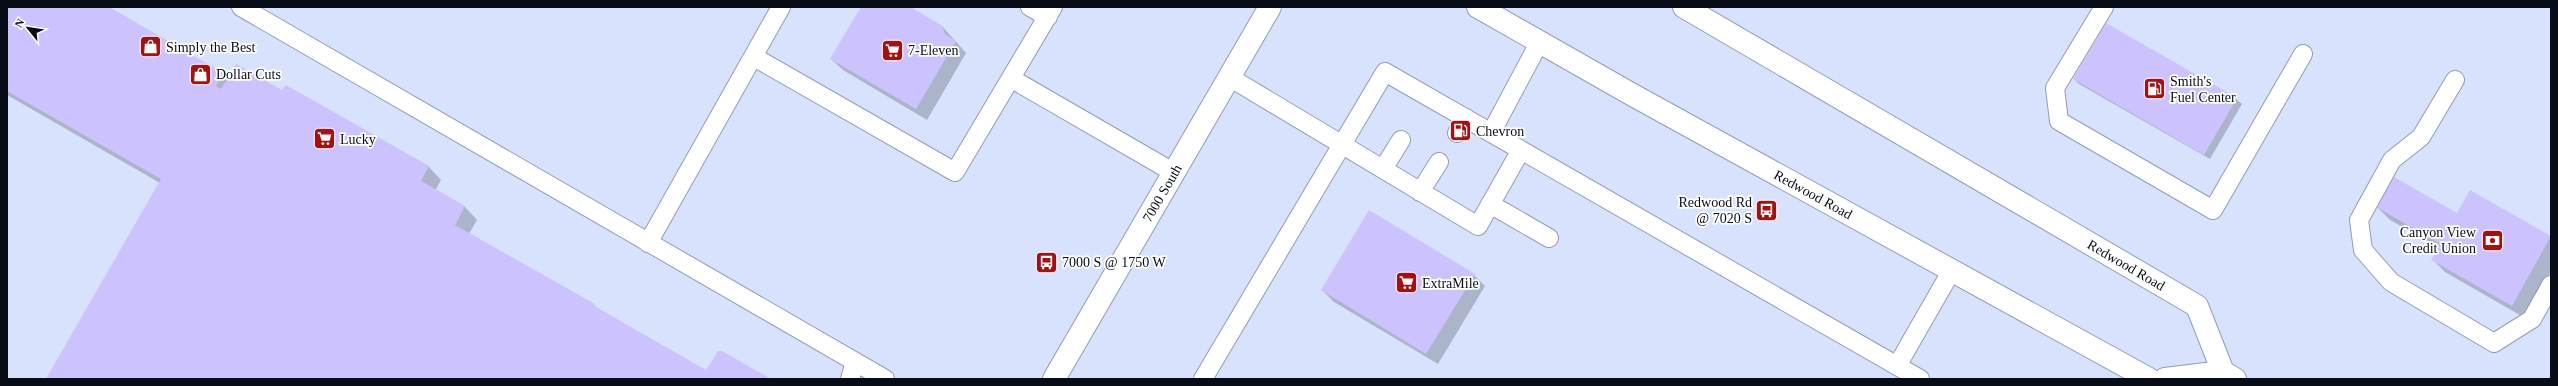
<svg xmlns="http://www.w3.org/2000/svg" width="2558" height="386" font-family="'Times New Roman',serif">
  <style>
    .shadow { fill: #0003 }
    .building { fill: #ccc2fe }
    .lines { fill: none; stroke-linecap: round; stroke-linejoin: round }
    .service-casing { stroke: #909cba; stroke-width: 20 }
    .secondary-casing { stroke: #909cba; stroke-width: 24 }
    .primary-casing { stroke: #909cba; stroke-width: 24 }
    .service { stroke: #fff; stroke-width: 18 }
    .secondary { stroke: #fff; stroke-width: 22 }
    .primary { stroke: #fff; stroke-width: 22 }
    .labels { text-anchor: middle; stroke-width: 3.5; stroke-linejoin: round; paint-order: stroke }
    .poi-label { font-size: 14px; fill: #080c16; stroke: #fff; text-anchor: start }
    .street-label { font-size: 14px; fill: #080c16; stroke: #fff }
  </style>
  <rect width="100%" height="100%" fill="#d8e2fc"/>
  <path class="shadow" d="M7 7H109L223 74 228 79 283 91 286 87 429 167 441 180 435 191 465 207 477 220 469 234 706 371 769 379H50L48 377 160 183 7 95Z
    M862 7H909L942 26 966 53 927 120 843 70 831 59Z
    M2074 79 2236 99 2242 104 2210 159 2079 84Z
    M2470 191 2551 237V272L2525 318 2445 272 2433 260 2440 248 2390 220 2377 207 2458 215Z
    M1474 275 1485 286 1438 364 1334 302 1322 290Z"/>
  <path class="building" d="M7 7H109L223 73 216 86 221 89 236 64 282 90 286 85 429 166 421 181 465 206 455 225 595 304 594 306 706 370 718 351H722L771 379H50L47 377 161 179 7 91Z
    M861 7H911L942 26 945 34 956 41 916 109 830 59Z
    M2106 23 2237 98 2204 155 2073 79Z
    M2394 177 2457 213 2470 190 2551 236 2512 306 2431 260 2441 244 2376 207Z
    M1369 210 1475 274 1426 354 1321 290Z"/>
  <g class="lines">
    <defs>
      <path id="service" d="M241 7 885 379
        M1030 7 1048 17
        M2104 7 2055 88 2059 121 2213 210 2303 54
        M754 57 955 172 1053 7
        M1229 77 1478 226 1521 150
        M1012 79 1173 172
        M2455 80 2421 137 2392 160 2359 220 2363 250 2391 282 2494 343 2532 319 2551 285
        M1457 133 1466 118
        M1491 133 1539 43
        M1383 169 1401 140
        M1420 192 1439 162
        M1490 204 1549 238
        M648 243 781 7
        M1897 366 1952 270
        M850 379 855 362
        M1203 379 1385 72 1920 379"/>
      <g id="secondary">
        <path id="s1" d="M1054 379 1270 7"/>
      </g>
      <g id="primary">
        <path id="s2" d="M1478 7 1631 94 2149 379"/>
        <path id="s3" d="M1684 7 2197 306 2223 372 2235 379"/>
        <path d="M2165 379 2223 372"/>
      </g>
    </defs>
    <use href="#service" class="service-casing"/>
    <use href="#secondary" class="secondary-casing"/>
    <use href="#primary" class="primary-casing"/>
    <use href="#service" class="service"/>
    <use href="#secondary" class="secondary"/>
    <use href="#primary" class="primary"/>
  </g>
  <defs>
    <symbol id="shop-square" viewBox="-11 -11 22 22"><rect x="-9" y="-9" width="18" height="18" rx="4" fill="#a6100f" stroke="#fff"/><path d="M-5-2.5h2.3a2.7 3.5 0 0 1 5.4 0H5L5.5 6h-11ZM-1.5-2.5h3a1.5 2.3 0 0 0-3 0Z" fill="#fff"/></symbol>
    <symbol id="supermarket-square" viewBox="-11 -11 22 22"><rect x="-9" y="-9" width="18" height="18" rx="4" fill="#a6100f" stroke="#fff"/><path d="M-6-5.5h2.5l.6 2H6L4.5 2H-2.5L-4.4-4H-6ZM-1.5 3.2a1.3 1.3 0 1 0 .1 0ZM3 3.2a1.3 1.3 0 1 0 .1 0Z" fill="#fff"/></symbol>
    <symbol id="fuel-square" viewBox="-11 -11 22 22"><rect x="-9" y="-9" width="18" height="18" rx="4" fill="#a6100f" stroke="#fff"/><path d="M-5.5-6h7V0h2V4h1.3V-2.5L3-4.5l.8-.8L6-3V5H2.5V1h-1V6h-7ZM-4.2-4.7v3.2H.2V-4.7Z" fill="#fff"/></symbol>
    <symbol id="bus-square" viewBox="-11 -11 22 22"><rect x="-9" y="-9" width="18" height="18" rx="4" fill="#a6100f" stroke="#fff"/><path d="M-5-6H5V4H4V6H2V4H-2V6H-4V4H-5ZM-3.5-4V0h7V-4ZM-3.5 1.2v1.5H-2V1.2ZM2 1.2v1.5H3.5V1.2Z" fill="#fff"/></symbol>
    <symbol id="bank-square" viewBox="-11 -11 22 22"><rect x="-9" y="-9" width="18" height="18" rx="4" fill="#a6100f" stroke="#fff"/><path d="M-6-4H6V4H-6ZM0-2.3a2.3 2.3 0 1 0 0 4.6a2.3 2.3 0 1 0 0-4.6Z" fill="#fff"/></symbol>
  </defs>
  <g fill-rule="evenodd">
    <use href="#shop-square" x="138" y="34" width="25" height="25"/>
    <use href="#supermarket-square" x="880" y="38" width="25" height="25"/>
    <use href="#shop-square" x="188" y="62" width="25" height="25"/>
    <use href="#fuel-square" x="2142" y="76" width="25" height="25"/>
    <use href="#fuel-square" x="1448" y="118" width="25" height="25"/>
    <use href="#supermarket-square" x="312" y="126" width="25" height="25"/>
    <use href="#bus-square" x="1754" y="198" width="25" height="25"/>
    <use href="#bank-square" x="2480" y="228" width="25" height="25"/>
    <use href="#bus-square" x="1034" y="250" width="25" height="25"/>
    <use href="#supermarket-square" x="1394" y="270" width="25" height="25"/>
  </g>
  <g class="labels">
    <g class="poi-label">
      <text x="166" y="52">Simply the Best</text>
      <text x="908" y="55">7-Eleven</text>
      <text x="216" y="79">Dollar Cuts</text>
      <text x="2170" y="86">Smith's<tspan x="2170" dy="16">Fuel Center</tspan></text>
      <text x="1476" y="136">Chevron</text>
      <text x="340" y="144">Lucky</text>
      <text x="1752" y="207" text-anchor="end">Redwood Rd<tspan x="1752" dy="16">@ 7020 S</tspan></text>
      <text x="2476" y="237" text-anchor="end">Canyon View<tspan x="2476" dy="16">Credit Union</tspan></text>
      <text x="1062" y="267">7000 S @ 1750 W</text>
      <text x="1422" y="288">ExtraMile</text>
    </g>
    <g class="street-label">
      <text dy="5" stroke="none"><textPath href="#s1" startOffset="215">7000 South</textPath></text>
      <text dy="5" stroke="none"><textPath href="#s2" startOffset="384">Redwood Road</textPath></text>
      <text dy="5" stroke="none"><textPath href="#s3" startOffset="512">Redwood Road</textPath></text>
    </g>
  </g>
  <rect width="2558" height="386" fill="none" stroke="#080c16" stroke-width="16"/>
  <g transform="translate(28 28) rotate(300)" stroke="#ffffff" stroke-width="3" paint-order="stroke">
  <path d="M0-3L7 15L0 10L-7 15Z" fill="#080c16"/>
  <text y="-6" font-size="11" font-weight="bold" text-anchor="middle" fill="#080c16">N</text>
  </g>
</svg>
